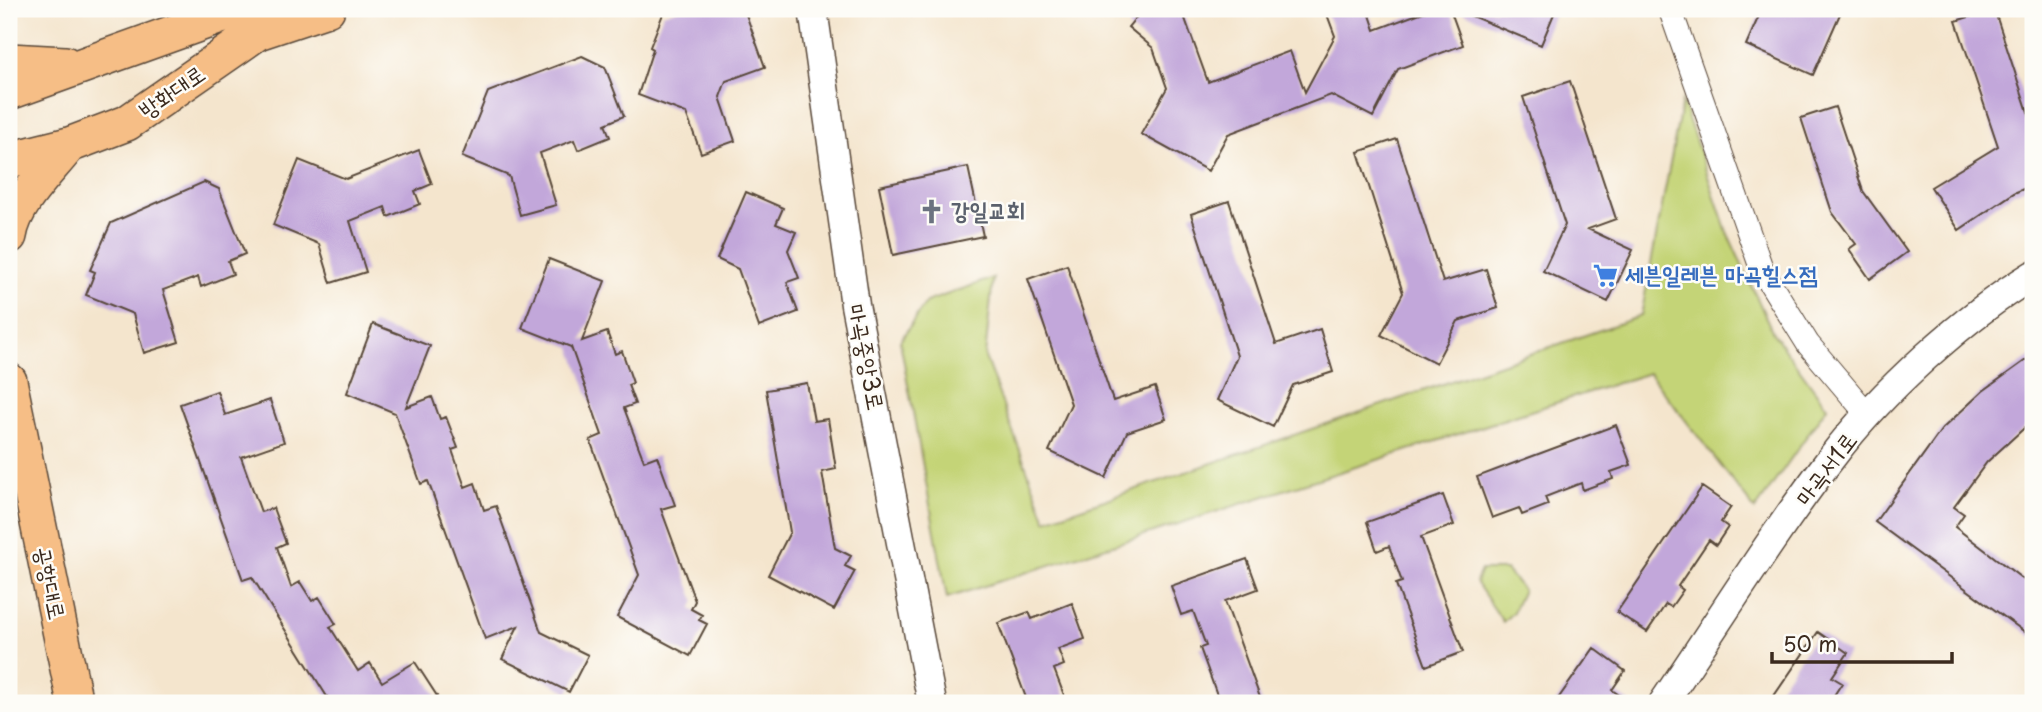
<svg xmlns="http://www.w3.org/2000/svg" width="2042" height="712" font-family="'Playpen Sans','Poor Story',sans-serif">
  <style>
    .green { fill: #c4d477; stroke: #807f4a; stroke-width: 2 }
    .building { fill: #c2a7da }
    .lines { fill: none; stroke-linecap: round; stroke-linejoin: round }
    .minor-casing { stroke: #574638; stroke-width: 25 }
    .tertiary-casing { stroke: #574638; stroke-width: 31 }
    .primary-casing { stroke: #574638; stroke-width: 38 }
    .minor { stroke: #fff; stroke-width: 23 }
    .tertiary { stroke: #fff; stroke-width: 28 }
    .primary { stroke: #f6be86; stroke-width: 35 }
    .labels { text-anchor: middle; stroke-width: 5; stroke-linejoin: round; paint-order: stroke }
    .street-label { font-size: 23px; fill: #3b2a1e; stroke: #fdfcf7 }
    .worship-label { font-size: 23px; font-weight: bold; fill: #5b616d; stroke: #fdfcf7; text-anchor: start }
    .shop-label { font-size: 23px; font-weight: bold; fill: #366cbe; stroke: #fdfcf7; text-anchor: start }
  </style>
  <rect width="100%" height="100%" fill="#fdfcf7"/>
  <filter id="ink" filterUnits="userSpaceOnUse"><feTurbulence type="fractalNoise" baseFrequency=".0143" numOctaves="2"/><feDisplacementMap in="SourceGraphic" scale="14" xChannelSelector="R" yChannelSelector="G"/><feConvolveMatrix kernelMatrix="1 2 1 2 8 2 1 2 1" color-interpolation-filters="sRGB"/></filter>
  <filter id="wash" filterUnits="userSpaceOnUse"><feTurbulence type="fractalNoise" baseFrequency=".00686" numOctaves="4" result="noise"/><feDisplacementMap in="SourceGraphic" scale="28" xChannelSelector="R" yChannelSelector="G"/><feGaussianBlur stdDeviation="1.57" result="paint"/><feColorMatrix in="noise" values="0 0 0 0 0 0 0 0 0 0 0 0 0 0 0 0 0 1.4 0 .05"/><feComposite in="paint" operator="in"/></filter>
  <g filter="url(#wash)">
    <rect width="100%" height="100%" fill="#f4e5cd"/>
    <path class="green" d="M1682 101 1727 232 1773 333 1827 407 1755 510 1649 373 947 598 900 341 926 302 993 278 985 357 1046 520 1641 316Z
      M1481 570H1506L1523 590 1513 612 1503 622 1476 582Z"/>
    <g id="blocks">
      <path class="building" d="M678 9H744L765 67 726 81 720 97 735 141 701 153 686 113 638 95 653 49 650 47 663 14Z
        M1143 9H1174L1184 16 1208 82 1290 51 1305 92 1335 36 1325 9H1368L1375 30 1431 9H1450L1463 45 1398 69 1373 117 1331 95 1228 134 1208 171 1141 134 1167 88 1153 48 1128 27Z
        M1455 9H1556L1541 45Z
        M1762 9H1828L1840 14 1813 75 1746 45Z
        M1994 9 2033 127V185L2014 193 1959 230 1931 187 1998 146 1956 21Z
        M582 56 605 67 624 116 605 124 610 137 578 150 574 140 540 153 556 205 520 215 509 176 462 157 488 92Z
        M1570 81 1616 219 1588 229 1633 250 1608 302 1543 271 1565 225 1523 97Z
        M1835 107 1863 191 1907 252 1870 279 1849 249 1856 244 1832 212 1801 118Z
        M1397 139 1443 282 1486 269 1498 308 1458 321 1436 363 1381 335 1403 293 1358 152Z
        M419 150 432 184 415 191 420 204 388 217 385 207 350 221 366 272 331 283 319 244 273 225 299 160 346 179Z
        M968 167 983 236 893 255 879 186Z
        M204 182 219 189 245 254 228 261 233 274 201 287 198 277 163 290 179 342 144 353 133 314 86 295 95 272 90 270 111 223Z
        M746 192 783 208 776 224 796 232 788 250 799 278 787 282 798 312 759 327 738 269 717 259Z
        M1229 201 1276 344 1320 329 1333 372 1293 385 1273 427 1217 400 1237 356 1191 214Z
        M549 259 605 281 582 341 607 332 615 354 622 351 633 383 628 385 635 404 624 408 644 461 657 456 675 505 661 509 695 601 691 609 702 615 699 620 707 624 690 656 617 617 639 575 590 440 602 435 571 347 522 328Z
        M1067 265 1113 401 1155 387 1166 419 1127 432 1106 478 1049 451 1071 404 1028 279Z
        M373 324 430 346 406 407 432 397 440 419 446 417 458 448 452 450 465 487 475 483 484 510 496 506 541 632 588 655 569 692 502 659 518 626 485 639 428 481 421 484 395 413 347 393Z
        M2033 355V420L1987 462 1954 507 1964 514 1955 527 2033 587V638L1875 522 1942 429 1983 391Z
        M807 383 814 421 828 419 836 469 822 472 835 548 851 556 845 566 855 571 834 610 768 575 790 532 766 390Z
        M217 391 225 415 270 400 284 442 241 457 261 512 273 508 286 543 277 547 291 587 300 582 312 601 319 597 336 624 330 627 358 671 370 663 382 682 415 662 437 696 426 703H331L252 577 243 580 180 404Z
        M1616 425 1631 465 1611 472 1613 479 1583 490 1581 483 1545 497 1548 505 1522 515 1519 508 1492 518 1477 477Z
        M1702 487 1731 507 1721 522 1728 527 1716 545 1709 540 1678 586 1683 590 1671 607 1666 604 1647 632 1617 612Z
        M1443 495 1454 525 1421 537 1463 652 1426 666 1396 584 1402 582 1389 546 1377 551 1367 522Z
        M1247 559 1258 589 1225 601 1262 703H1220L1200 648 1206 646 1193 611 1181 615 1171 586Z
        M1072 603 1085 639 1058 649 1064 665 1054 669 1067 703H1028L998 623 1029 612 1032 619Z
        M1818 632 1848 653 1832 677 1842 683 1829 703H1769Z
        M1594 648 1625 671 1612 690 1631 703H1555Z"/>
    </g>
  </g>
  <g filter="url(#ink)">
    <use href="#blocks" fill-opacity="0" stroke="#574638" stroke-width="2"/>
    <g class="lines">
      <defs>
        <path id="minor" d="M1670 9 1762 270 1808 344 1868 415"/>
        <path id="tertiary" d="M813 9 855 305 932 703
          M1663 703C1719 621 1772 535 1832 457 1881 392 1964 317 2033 275"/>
        <path id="primary" d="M9 61 65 64
          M9 92 240 9
          M9 160 69 145 127 123 258 32 327 9
          M9 236C14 202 49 171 69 145
          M9 381 75 703"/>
      </defs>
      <use href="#minor" class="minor-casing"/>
      <use href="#tertiary" class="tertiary-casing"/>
      <use href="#primary" class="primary-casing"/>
      <use href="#minor" class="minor"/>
      <use href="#tertiary" class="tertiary"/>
      <use href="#primary" class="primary"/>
    </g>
  </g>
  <defs>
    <symbol id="church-bare" viewBox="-9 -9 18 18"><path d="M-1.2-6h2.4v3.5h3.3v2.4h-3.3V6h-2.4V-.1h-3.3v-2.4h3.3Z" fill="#6b7280" stroke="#fdfcf7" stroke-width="2.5" paint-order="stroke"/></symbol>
    <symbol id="supermarket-bare" viewBox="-9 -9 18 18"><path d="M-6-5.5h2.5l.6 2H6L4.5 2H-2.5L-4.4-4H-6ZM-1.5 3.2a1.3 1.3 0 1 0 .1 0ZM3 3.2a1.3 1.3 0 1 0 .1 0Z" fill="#3f7fe0" stroke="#fdfcf7" stroke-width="2.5" paint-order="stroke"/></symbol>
  </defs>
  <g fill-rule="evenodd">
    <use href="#church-bare" x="914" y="194" width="35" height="35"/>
    <use href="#supermarket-bare" x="1588" y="258" width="35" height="35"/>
  </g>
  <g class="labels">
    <g class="street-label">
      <text transform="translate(172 92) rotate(-35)" y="8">방화대로</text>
      <text transform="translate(866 357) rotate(79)" y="8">마곡중앙3로</text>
      <text transform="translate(1826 469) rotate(-53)" y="8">마곡서1로</text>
      <text transform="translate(50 583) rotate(78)" y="8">공항대로</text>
    </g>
    <g class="worship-label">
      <text x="951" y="219">강일교회</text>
    </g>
    <g class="shop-label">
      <text x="1625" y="283">세븐일레븐 마곡힐스점</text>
    </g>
  </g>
  <rect width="2042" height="712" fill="none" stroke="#fdfcf7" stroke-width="35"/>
  <path d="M1772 652v10h180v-10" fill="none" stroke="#3b2a1e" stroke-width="3.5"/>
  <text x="1783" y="652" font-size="21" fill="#3b2a1e" stroke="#fdfcf7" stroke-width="5" paint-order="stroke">50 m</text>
</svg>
